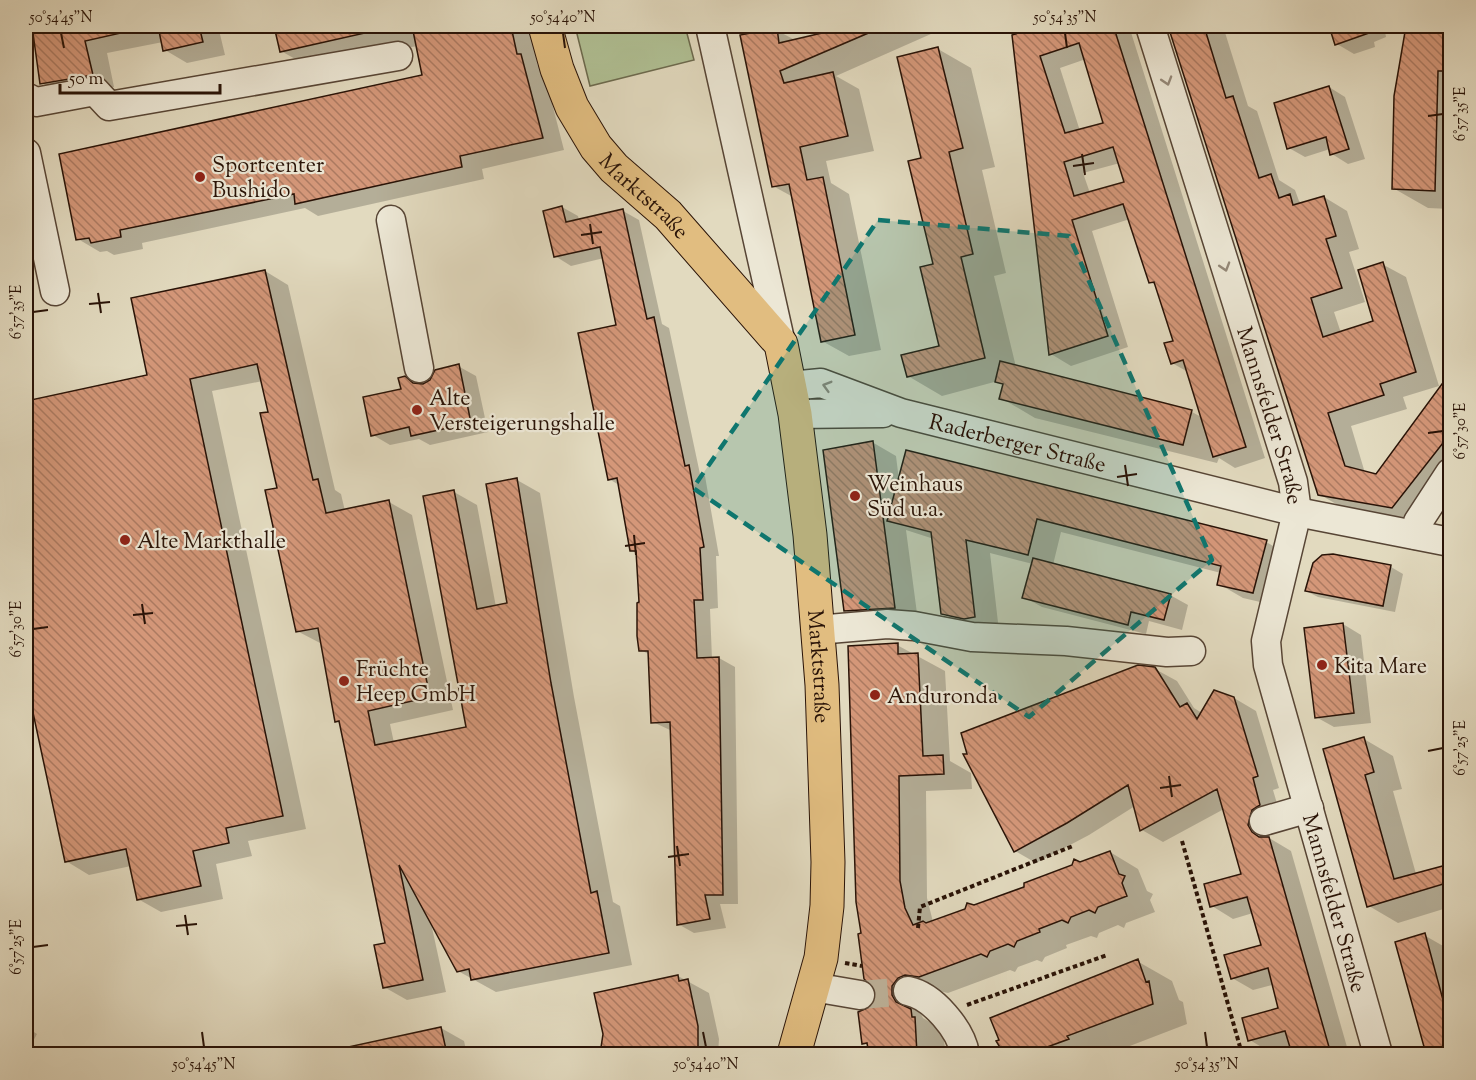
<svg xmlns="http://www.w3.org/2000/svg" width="1476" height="1080" font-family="'Sorts Mill Goudy',serif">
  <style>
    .grass { fill: #b0c094; stroke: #6c6a4e; stroke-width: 1.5 }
    .shadow { fill: #0003; fill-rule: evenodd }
    .building { fill: url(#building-back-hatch); stroke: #291307; stroke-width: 1.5; fill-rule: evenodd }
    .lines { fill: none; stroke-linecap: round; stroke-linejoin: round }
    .minor-tunnel { stroke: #bdb29a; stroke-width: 28; stroke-dasharray: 28 14; stroke-linecap: butt }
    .minor-casing { stroke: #574535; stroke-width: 31 }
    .major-casing { stroke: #291307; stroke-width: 35 }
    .path { stroke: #291307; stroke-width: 4; stroke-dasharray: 4.5 3; stroke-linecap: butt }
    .minor { stroke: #ece7d5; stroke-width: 28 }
    .major { stroke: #e1bd80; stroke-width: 33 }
    .oneway { stroke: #948878 }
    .marked { fill: #0f766e; fill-opacity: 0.2; stroke: #0f766e; stroke-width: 4.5; stroke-dasharray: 12 8; stroke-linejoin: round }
    .ticks { fill: none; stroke: #291307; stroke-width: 2 }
    .poi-dot { fill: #8f2418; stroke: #ece7d5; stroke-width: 2 }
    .labels { text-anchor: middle; stroke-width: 4.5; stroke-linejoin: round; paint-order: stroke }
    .poi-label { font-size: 22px; fill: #291307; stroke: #ece7d5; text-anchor: start }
    .street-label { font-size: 22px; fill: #291307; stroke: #ece7d5 }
    .neatline { fill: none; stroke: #291307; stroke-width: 2 }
    .ticks-label { font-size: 15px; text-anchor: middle; fill: #291307 }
  </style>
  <defs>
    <pattern id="building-back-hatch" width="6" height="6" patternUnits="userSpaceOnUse" patternTransform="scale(1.5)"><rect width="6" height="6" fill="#d49779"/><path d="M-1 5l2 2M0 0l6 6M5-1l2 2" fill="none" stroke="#ac7a61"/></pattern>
  </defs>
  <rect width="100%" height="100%" fill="#e2dabf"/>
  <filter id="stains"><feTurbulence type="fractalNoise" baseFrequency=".00333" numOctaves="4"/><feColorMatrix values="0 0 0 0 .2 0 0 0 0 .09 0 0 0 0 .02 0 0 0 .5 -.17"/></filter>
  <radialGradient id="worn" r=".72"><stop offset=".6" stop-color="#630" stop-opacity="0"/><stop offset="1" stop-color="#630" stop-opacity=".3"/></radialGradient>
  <path class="grass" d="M575 26H685L694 60 590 86Z"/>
  <path class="shadow" d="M33 26H241L219 30 225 55 187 63 165 50 163 42 107 53 114 87 64 96 42 83Z
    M276 26H529L538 66 543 68 564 150 482 169 484 179 318 216 305 208 142 243 143 249 114 255 107 251 100 252 78 239 424 76 418 46 304 64 281 51Z
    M846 26H949L836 76 859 89 874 151 826 161 831 183 849 194 881 350 849 356 822 341 793 197 773 186 776 30 795 40 847 28Z
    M1012 26H1129L1265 458 1235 468 1219 458 1217 463 1035 418 1001 398 1004 385 998 381 942 396 908 376 940 348 923 159 938 49 971 68 995 167 982 170 1006 273 994 276 1016 367 1192 412 1203 418 1188 372 1172 363 1175 342 1157 286 1150 282 1130 219 1092 231 1128 347 1071 366 1051 354ZM1086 59 1105 124 1080 131 1060 68ZM1120 163 1126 183 1090 193 1083 173Z
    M1170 26H1223L1248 106 1257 111 1279 180 1295 190 1299 201 1303 204 1324 197 1347 211 1359 249 1349 252 1365 302 1334 312 1341 333 1375 322 1382 264 1406 277 1439 386 1403 397 1407 409 1351 426 1365 473 1377 475 1450 375V477L1416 521 1343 508 1319 494Z
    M1331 26H1384L1386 37 1374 42 1375 47 1354 54 1337 44Z
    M1407 26H1450V209L1428 208 1393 188 1396 96Z
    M1329 87 1345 97 1365 159 1348 164 1332 154 1330 149 1305 157 1289 148Z
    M562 207 578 216 579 220 623 211 639 220 662 324 669 328 700 474 705 476 719 556H716L718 608 710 609 712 659 719 658 735 667 738 904H720L726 928 694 933 678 924 672 731 653 722 650 655 641 650 638 554 631 550 619 485 609 479 618 326 604 258 571 266 555 256Z
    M265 271 288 285 335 490 341 494 345 511 389 502 412 515 453 710 390 724 394 743 468 729 454 492 477 505 496 607 509 605 517 480 540 493 574 697 613 902 620 906 632 965 496 992 458 971 431 923 446 992 407 1000 384 987 386 944 341 724 336 721 322 644 297 631 270 413 263 381 212 391 306 829 248 841 252 856 216 864 223 899 161 912 138 899 131 866 89 875 66 861 26 672V393L27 402 149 376Z
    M458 366 476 376 488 432 430 445 419 439 390 445 373 435 403 390 405 378 423 386Z
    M872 442 896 456 899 480 1266 542 1291 556 1278 606 1243 598 1219 584 1221 573 1061 532 1053 565 1170 595 1188 605 1182 630 1149 621 1146 634 1042 607 1024 597 1033 564 990 553 999 631 968 628 943 613 934 539 906 530 918 621 869 624 845 610Z
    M1333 556 1391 567 1403 574 1395 612 1318 597 1306 591 1312 567 1323 557Z
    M1343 624 1361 635 1371 723 1334 727 1316 717Z
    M897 645 945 671 950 761 971 773 972 789 926 791 927 898 933 922 1110 852 1138 869 1147 891 1153 894 1150 900 1155 912 1126 923 1124 928 1118 925 1099 933 1097 938 1091 936 1066 945 1067 948 1045 957 1042 962 1037 960 1018 967 1015 972 1010 970 948 993 934 990 920 1003V1012L923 1018 938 1027 939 1032 943 1035 946 1054H870L869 1046 864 1043 878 997Z
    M1155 669 1177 681 1194 708 1202 713 1234 698 1256 711 1279 788 1273 790 1281 817 1273 822 1269 838 1291 851 1349 1054H1294L1292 1047 1271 1053 1250 1040 1280 1009 1272 985 1253 990 1232 978 1263 946 1253 913 1233 919 1212 906 1243 875 1224 809 1163 842 1142 830 1135 806 1089 835 1036 863 1015 851Z
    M1364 739 1393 756 1402 789 1393 791 1416 874 1450 865V907L1398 923 1369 906 1325 750Z
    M1424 935 1450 950V1054H1427L1397 943Z
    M1137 961 1172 981 1179 1000 1183 1002 1187 1024 1109 1054H1005L998 1042Z
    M678 976 709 993 719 1039 718 1054H601L605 1034Z
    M26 1027 37 1034 26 1054Z
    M441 1028 464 1041 467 1054H321Z"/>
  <path class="building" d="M32 26H121V33L85 41 93 75 40 84Z
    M158 26H199L203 42 163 51Z
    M274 26H364L365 33 280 52Z
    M412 26H511L517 54H521L543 138 460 156 462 167 295 204 294 194 120 230 121 237 91 243 89 238 76 240 59 154 422 75Z
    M852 26H879L880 28 780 71 784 83 833 72 848 136 800 147 807 180 823 177 855 335 821 342 789 184 772 187 740 35 777 28 779 43Z
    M1041 26H1122V29L1115 31 1246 447 1213 457 1183 360 1171 364 1164 343 1173 341 1154 282 1149 283 1123 204 1072 220 1108 336 1049 355 1012 35ZM1079 43 1103 123 1065 133 1040 56ZM1113 147 1124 182 1074 196 1064 162Z
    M1168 26H1204L1226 98 1233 96 1259 178 1271 174 1279 198 1290 194 1293 205 1324 196 1336 236 1326 239 1342 288 1311 298 1323 337 1373 321 1358 270 1383 262 1416 372 1380 384 1384 395 1328 413 1345 466 1376 474 1450 373V434L1392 508 1318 495Z
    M1329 26H1382L1383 28 1335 45Z
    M1406 26H1450L1443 71H1438L1435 191 1392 189 1394 96Z
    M938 47 963 148 949 152 973 254 961 257 985 358 907 377 901 355 939 346 920 267 933 264 908 161 921 158 897 57Z
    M1329 86 1349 149 1330 155 1326 137 1287 149 1274 103Z
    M562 206 566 222 623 209 647 319 654 317 685 466 689 465 704 547 700 548 703 600H694L697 658 719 657 723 895H705L710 919 677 925 670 722 651 723 648 651H639L637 636V603L639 602 636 551H630L617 478 608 480 578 333 616 325 600 247 554 257 543 211Z
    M265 270 313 480 318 479 326 513 389 500 430 697 368 711 375 745 466 727 423 496 454 490 477 609 507 603 486 484 517 478 551 683 591 893 597 891 609 953 471 980 469 969 457 972 399 865 423 980 383 988 374 945 385 943 339 721 335 722 318 628 296 632 265 490 277 488 260 413 268 412 257 364 190 379 283 816 226 828 229 843 193 851 201 886 137 900 126 849 65 862 26 680V401L147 375 131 298Z
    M1000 361 1192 410 1183 445 999 399 1003 384 995 382Z
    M459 364 471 423 411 436 409 427 371 436 363 397 401 389 398 378 405 376 413 383 423 384 430 380 435 370Z
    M873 441 895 608 844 611 823 450Z
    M906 450 1267 540 1253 593 1217 585 1221 566 1037 519 1028 555 966 540 975 617 964 619 941 614 931 532 887 521Z
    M1333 554 1391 565 1383 606 1305 591 1313 563 1322 555Z
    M1033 558 1171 594 1164 620 1131 612 1128 625 1022 598Z
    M1343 623 1354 713 1315 718 1304 628Z
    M898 643V654L918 653 923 756 943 755 944 774 899 776 900 881 905 908 913 925 923 921 926 923 965 909 967 903 974 905 1024 887V883L1072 865 1074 859 1080 862 1110 851 1119 874 1125 876 1122 883 1127 896 1098 907 1095 913 1089 910 1071 917 1068 923 1062 920 1039 929 1040 932 1017 941 1014 947 1008 944 990 951 987 957 981 954 919 977 905 975 898 978 892 986V995L896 1002 911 1009 912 1017H915L917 1054H869L867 1043 862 1044 858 1012 872 1006 876 997 875 989 864 979 858 934 861 933 856 902 848 646Z
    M1138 665 1155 667 1180 707 1187 703 1197 719 1214 690 1234 697 1258 776 1253 778 1260 805 1252 810 1248 825 1252 832 1259 837H1269L1331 1054H1292L1285 1031 1248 1041 1242 1018 1278 1008 1268 968 1231 979 1224 955 1261 945 1247 897 1210 907 1204 884 1241 874 1217 789 1140 831 1128 785 1067 823 1014 852 963 754H967L961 733Z
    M1364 737 1374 772 1365 775 1394 879 1450 864V882L1367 907 1323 749Z
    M1425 933 1450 1026V1054H1426L1395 942Z
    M1138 959 1146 982 1149 981 1153 1004 1067 1036 1069 1039 1028 1054H1004L996 1041 999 1040 990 1018Z
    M678 975 679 981 688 979 698 1026V1054H600L603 1034 594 993Z
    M441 1027 447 1054H349L348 1047Z"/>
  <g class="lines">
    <path class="minor-tunnel" d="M860 995 908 991"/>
    <defs>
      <g id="minor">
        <path d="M710 26 781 344"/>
        <path id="s1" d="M1150 26 1293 482 1297 512 1266 641 1268 665 1378 1054"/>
        <path d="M26 97 36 102 95 91 109 106 398 56"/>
        <path d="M26 153 55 291"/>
        <path d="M391 220 419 368"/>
        <path id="s2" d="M790 386 821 383 901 413 1297 512 1450 542"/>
        <path d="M795 414 883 413"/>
        <path d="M1416 535 1418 522 1450 473"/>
        <path d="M817 630 887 624 914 626 972 637 1066 641 1167 652 1191 651"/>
        <path d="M1264 821 1309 808"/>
        <path d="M813 987 860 995"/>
        <path d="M908 991C933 996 961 1030 965 1054"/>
      </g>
      <g id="major">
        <path id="s3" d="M545 26 557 69 572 107 596 147 614 168 668 215 781 344 795 414 810 535 822 685 828 862 827 906 821 958 794 1054"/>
      </g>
    </defs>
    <use href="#minor" class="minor-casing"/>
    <use href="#major" class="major-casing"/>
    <path class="path" d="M1182 841 1242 1054
      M918 928 920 907 1073 846
      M845 963 862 966
      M967 1005 1107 955"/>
    <use href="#minor" class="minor"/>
    <use href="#major" class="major"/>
  </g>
  <defs><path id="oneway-chevron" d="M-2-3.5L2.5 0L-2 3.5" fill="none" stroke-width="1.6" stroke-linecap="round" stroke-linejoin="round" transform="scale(1.5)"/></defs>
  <g class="oneway">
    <use href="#oneway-chevron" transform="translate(1167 81) rotate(73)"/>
    <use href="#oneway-chevron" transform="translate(1225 267) rotate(73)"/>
    <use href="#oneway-chevron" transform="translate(827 386) rotate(-164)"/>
  </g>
  <path class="marked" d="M878 220 1069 236 1212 560 1029 717 693 488Z"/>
  <path class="ticks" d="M61 33 64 48M563 33 565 48M1065 33 1067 48M1428 116 1443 114M1082 154 1085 175M1073 166 1094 163M590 224 593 244M581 235 602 232M98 293 101 313M89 304 110 302M33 312 48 310M1428 433 1443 431M1125 465 1128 486M1117 477 1137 474M634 535 636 555M625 546 645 543M142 604 145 624M133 615 153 613M33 629 48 627M1428 751 1443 748M1169 776 1172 797M1160 788 1181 785M677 846 680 866M668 857 689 854M185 915 188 935M176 926 197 924M33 947 48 945M202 1032 204 1047M703 1032 706 1047M1205 1032 1207 1047"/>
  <g class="poi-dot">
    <circle cx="200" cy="177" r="6"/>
    <circle cx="417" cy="410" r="6"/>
    <circle cx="855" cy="496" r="6"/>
    <circle cx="125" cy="540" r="6"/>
    <circle cx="1322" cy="665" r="6"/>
    <circle cx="344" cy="681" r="6"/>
    <circle cx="875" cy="695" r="6"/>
  </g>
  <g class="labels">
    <g class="poi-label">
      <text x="212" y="172">Sportcenter<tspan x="212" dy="25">Bushido</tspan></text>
      <text x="429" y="405">Alte<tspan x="429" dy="25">Versteigerungshalle</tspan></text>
      <text x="867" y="491">Weinhaus<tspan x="867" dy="25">Süd u.a.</tspan></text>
      <text x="137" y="548">Alte Markthalle</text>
      <text x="1334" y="673">Kita Mare</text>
      <text x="356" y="676">Früchte<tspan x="356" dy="25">Heep GmbH</tspan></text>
      <text x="887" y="703">Anduronda</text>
    </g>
    <g class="street-label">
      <text dy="8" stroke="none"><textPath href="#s3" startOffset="201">Marktstraße</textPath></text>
      <text dy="8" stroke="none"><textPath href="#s1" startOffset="408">Mannsfelder Straße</textPath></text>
      <text dy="8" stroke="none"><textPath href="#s2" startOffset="237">Raderberger Straße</textPath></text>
      <text dy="8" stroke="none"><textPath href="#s3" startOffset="728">Marktstraße</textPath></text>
      <text dy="8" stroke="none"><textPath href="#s1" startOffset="912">Mannsfelder Straße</textPath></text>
    </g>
  </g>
  <rect width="1476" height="1080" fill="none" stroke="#e2dabf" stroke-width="66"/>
  <path d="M60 84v9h160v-9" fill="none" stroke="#291307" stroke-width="3"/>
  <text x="69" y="84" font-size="18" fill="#291307" stroke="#ece7d5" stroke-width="4.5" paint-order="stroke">50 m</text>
  <rect x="33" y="33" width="1410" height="1014" class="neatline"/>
  <g class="ticks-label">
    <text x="61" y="22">50°54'45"N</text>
    <text x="563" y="22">50°54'40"N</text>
    <text x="1065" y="22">50°54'35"N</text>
    <text transform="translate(1460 114) rotate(-90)" y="5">6°57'35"E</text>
    <text transform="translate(16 312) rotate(-90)" y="5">6°57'35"E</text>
    <text transform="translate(1460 431) rotate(-90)" y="5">6°57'30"E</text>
    <text transform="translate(16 629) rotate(-90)" y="5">6°57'30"E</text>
    <text transform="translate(1460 748) rotate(-90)" y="5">6°57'25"E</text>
    <text transform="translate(16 947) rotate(-90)" y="5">6°57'25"E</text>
    <text x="204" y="1069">50°54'45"N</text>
    <text x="706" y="1069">50°54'40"N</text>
    <text x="1207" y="1069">50°54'35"N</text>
  </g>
  <rect width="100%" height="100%" filter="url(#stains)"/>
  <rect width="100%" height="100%" fill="url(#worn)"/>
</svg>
